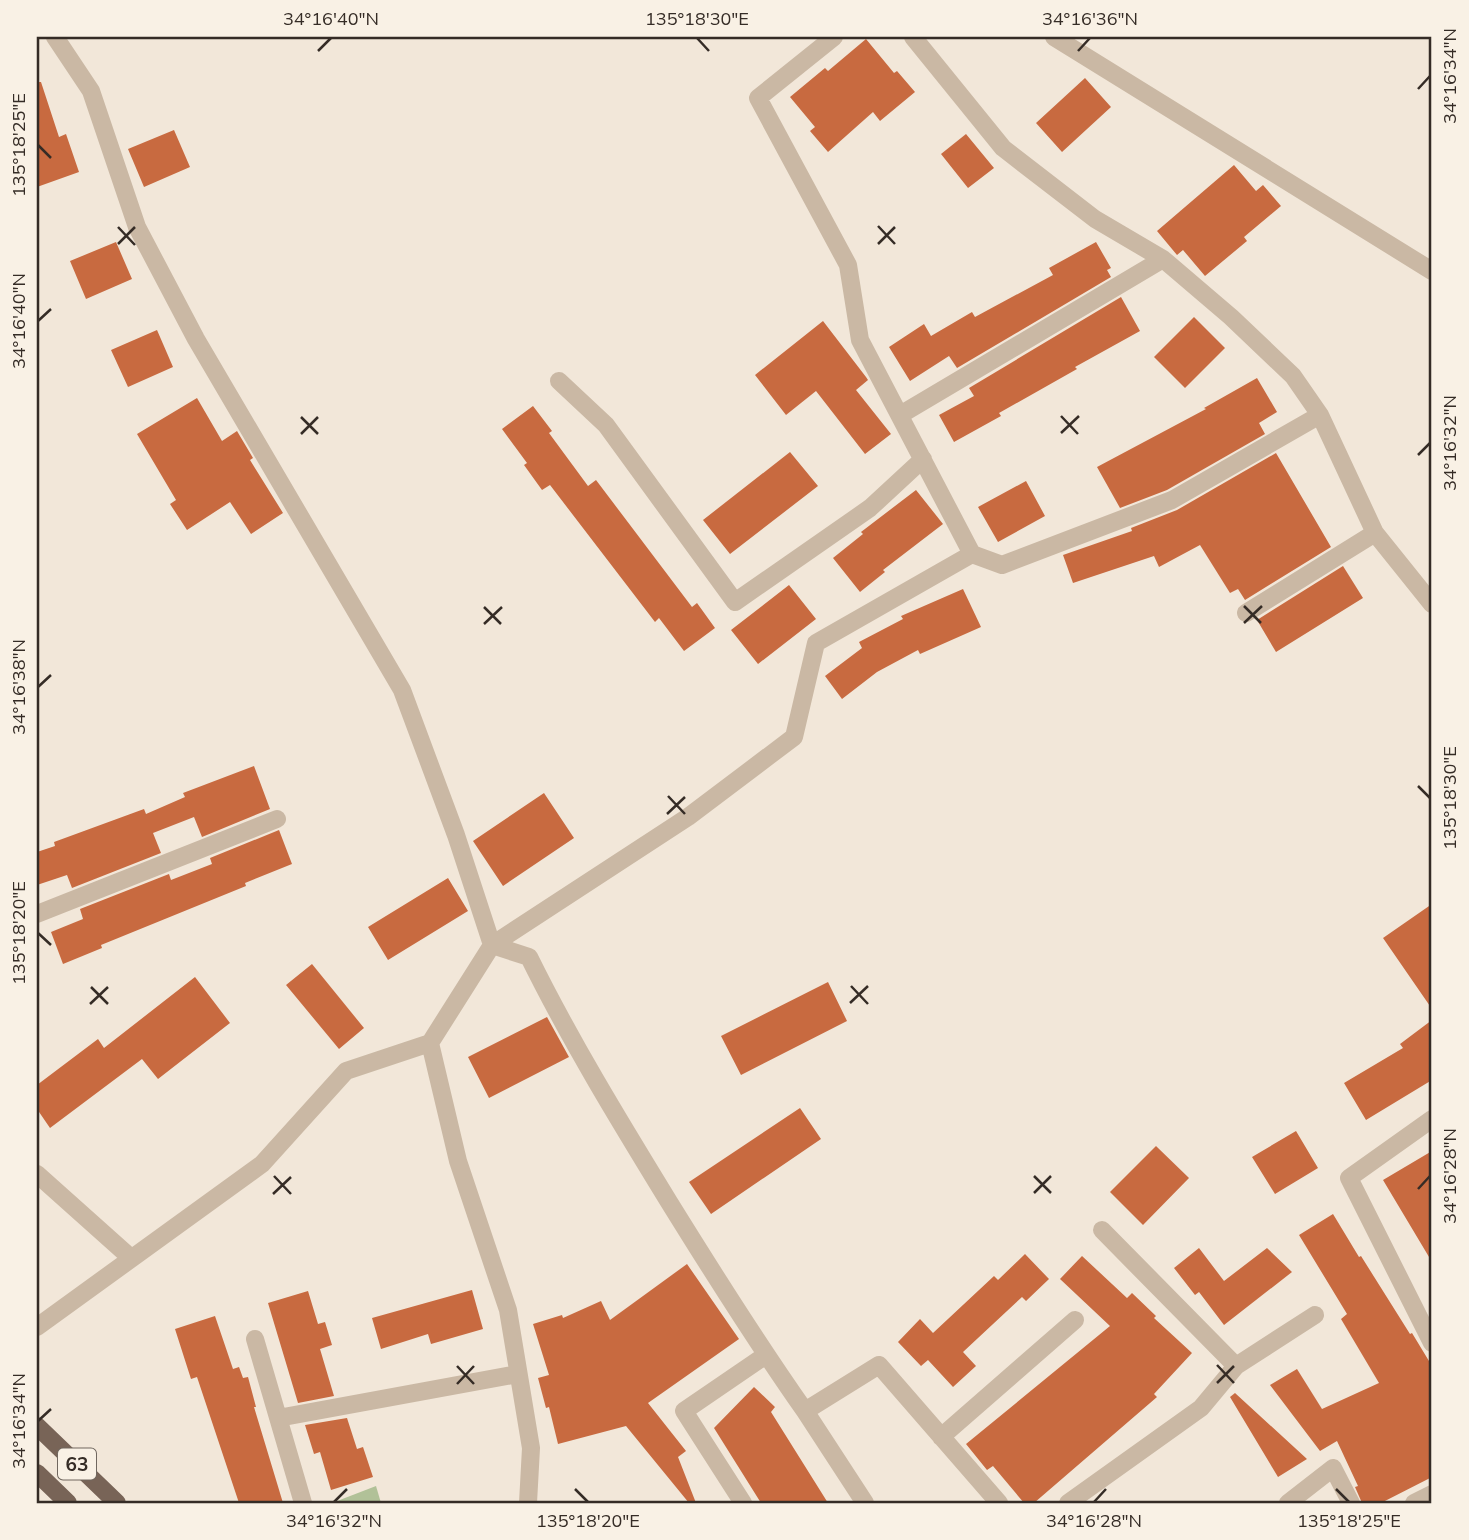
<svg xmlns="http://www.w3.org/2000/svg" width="1469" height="1540" font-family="Mulish,sans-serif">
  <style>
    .green { fill: #b1c198 }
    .building { fill: #c86a40 }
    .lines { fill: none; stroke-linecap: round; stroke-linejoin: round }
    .minor { stroke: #cab8a4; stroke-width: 18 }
    .primary { stroke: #786457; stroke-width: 18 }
    .ticks { fill: none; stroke: #352c26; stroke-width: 2.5 }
    .labels { text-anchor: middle; stroke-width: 7; stroke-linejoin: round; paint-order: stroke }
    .shield { fill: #f9f1e5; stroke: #70675f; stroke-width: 2 }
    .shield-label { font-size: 19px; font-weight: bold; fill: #352c26 }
    .neatline { fill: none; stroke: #352c26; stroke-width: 2.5 }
    .ticks-label { font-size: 18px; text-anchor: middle; fill: #352c26 }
  </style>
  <rect width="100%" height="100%" fill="#f2e7d9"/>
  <path class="green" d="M376 1486 381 1503H332Z"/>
  <path class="building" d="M866 39 894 73 897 71 915 92 880 121 873 112 828 152 810 131 815 127 790 97 825 68 828 71Z
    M1085 78 1111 107 1062 152 1036 123Z
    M37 82H41L59 137 66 134 79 172 37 187Z
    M174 130 190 167 144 187 128 149Z
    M966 134 994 168 968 188 941 154Z
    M1234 165 1256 191 1263 185 1281 206 1244 237 1247 241 1205 276 1183 250 1177 255 1157 231Z
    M116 242 132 279 86 299 70 261Z
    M1096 242 1111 268 1107 270 1111 277 957 368 949 356 910 381 889 347 924 324 931 336 972 312 975 317 1053 275 1049 268Z
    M1121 297 1140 331 1075 367 1077 369 999 413 1001 416 954 442 939 415 974 396 969 388Z
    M1194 317 1225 348 1185 388 1154 357Z
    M823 321 866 377 868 380 856 390 891 434 865 454 816 391 786 415 755 375Z
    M157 330 173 367 128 387 111 350Z
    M1257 378 1277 412 1259 423 1265 434 1167 490 1120 508 1097 467 1206 409 1204 408Z
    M197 398 222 441 237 431 253 458 250 460 283 513 251 534 230 502 187 530 170 504 176 500 137 434Z
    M533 406 552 431 549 433 588 486 596 480 692 607 697 603 715 628 684 651 659 618 655 622 550 485 542 490 524 465 527 463 502 429Z
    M790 452 818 486 730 554 703 520Z
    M1276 453 1331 547 1245 600 1238 589 1230 593 1200 545 1159 567 1154 556 1073 583 1063 555 1132 531 1131 528 1177 510Z
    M1026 481 1045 516 998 542 978 507Z
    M916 490 943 524 883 570 885 572 860 592 833 558 863 534 861 532Z
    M1343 566 1363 598 1276 652 1257 620Z
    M789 585 816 619 758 664 731 630Z
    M963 589 981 627 920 654 918 650 877 672 842 699 825 676 862 648 859 642 903 619 901 616Z
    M254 766 270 809 202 837 194 817 153 833 161 853 72 888 67 875 37 885V852L55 846 54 842 144 809 146 814 185 797 183 793Z
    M544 793 574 838 503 886 473 841Z
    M279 830 292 864 245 883 246 886 101 945 102 948 63 964 51 932 83 919 80 909 169 874 171 880 212 864 210 858Z
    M448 878 468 911 388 960 368 927Z
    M1432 904V1009L1383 938Z
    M312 964 364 1028 339 1049 286 985Z
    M195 977 230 1023 158 1079 142 1059 50 1128 37 1109V1085L98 1039 104 1048Z
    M828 982 847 1021 741 1075 721 1036Z
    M547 1017 569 1057 489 1098 468 1057Z
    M1432 1020V1080L1366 1120 1344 1083 1403 1048 1400 1044Z
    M800 1108 821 1139 711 1214 689 1182Z
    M1296 1131 1318 1168 1275 1194 1252 1157Z
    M1156 1146 1189 1178 1143 1225 1110 1192Z
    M1432 1151V1262L1383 1180Z
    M1333 1214 1359 1257 1361 1256 1410 1334 1412 1333 1432 1366V1477L1381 1503H1362L1355 1487 1358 1486 1337 1441 1320 1451 1270 1385 1297 1369 1322 1409 1379 1383 1341 1319 1347 1314 1299 1235Z
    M1199 1248 1224 1281 1267 1248 1292 1272 1224 1325 1199 1292 1195 1295 1174 1268Z
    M1025 1254 1049 1279 1026 1301 1022 1297 963 1352 976 1366 953 1387 928 1360 921 1366 898 1342 920 1319 933 1333 994 1276 998 1280Z
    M1082 1256 1127 1298 1132 1293 1156 1316 1154 1318 1192 1353 1154 1394 1157 1397 1034 1503H1024L993 1466 987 1470 966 1444 1110 1326 1060 1279Z
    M687 1264 739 1339 648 1403 686 1451 678 1457 696 1503H689L626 1426 558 1444 549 1407 546 1408 538 1378 549 1375 533 1324 562 1315 563 1318 601 1301 610 1320Z
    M472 1290 483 1329 431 1344 428 1334 381 1349 372 1318Z
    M308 1291 318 1324 325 1322 332 1345 320 1349 334 1396 298 1403 268 1303Z
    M215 1316 233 1369 239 1367 243 1378 248 1377 256 1407H254L283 1503H239L197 1377 191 1379 175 1329Z
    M754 1387 775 1407 771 1412 828 1503H761L714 1428Z
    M1235 1393 1307 1459 1278 1477 1230 1397Z
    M347 1418 357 1449 363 1447 373 1477 331 1490 320 1452 314 1454 305 1425Z"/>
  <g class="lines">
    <path class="minor" d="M55 37 91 91 137 227 196 339 402 690 456 835 492 945
      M913 37 1003 148 1095 219 1163 259 1231 317 1293 376 1320 415 1375 533 1432 604
      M1054 37 1432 271
      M559 381 606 425 735 602 870 508 923 459
      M900 415 1163 259
      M972 554 1002 565 1172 500 1320 415
      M1246 613 1375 533
      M37 914 277 819
      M492 945 529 957C571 1042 620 1122 669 1202 713 1273 757 1343 805 1411L879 1365 999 1503
      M430 1043 458 1161 508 1310 531 1448 528 1503
      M1432 1119 1349 1178 1432 1343
      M37 1174 131 1258
      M1102 1230 1236 1366
      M37 1327 262 1164 346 1071 430 1043 492 945 688 817 794 737 816 643 972 554 860 340 848 265 758 98 834 37
      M255 1339 303 1503
      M805 1411 865 1503
      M278 1418 518 1374
      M941 1437 1075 1320
      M743 1503 684 1411 766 1355
      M1068 1503 1201 1408 1236 1366 1315 1315
      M1288 1503 1333 1468 1351 1503
      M1414 1503 1432 1494"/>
    <path class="primary" d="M37 1426 117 1503
      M37 1473 68 1503"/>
  </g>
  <path class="ticks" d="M697 38 709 51M318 51 331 38M1078 51 1090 38M1418 89 1430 76M38 145 51 158M878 226 895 244M118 227 135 245M118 244 135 227M878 244 895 227M38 321 51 309M1061 416 1078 434M301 417 318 434M1061 433 1079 416M301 434 318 417M1418 455 1430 443M1244 606 1261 623M484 607 501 624M1244 623 1262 606M484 624 502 607M38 687 51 675M1418 786 1430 798M668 796 685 814M667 814 685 797M38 933 51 945M851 986 868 1004M91 987 108 1004M850 1003 868 986M90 1004 108 987M274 1176 291 1194M1034 1176 1051 1193M1418 1189 1430 1176M1034 1193 1051 1176M273 1194 291 1177M1217 1365 1234 1383M457 1366 474 1384M1217 1383 1234 1366M457 1384 474 1366M38 1421 51 1409M575 1489 588 1502M1336 1489 1349 1502M334 1502 347 1489M1094 1502 1106 1489"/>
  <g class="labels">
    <rect class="shield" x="58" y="1448.5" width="38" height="31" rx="5"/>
    <g class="shield-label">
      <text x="77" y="1471">63</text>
    </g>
  </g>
  <rect width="1469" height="1540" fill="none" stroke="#f9f1e5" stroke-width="77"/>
  <rect x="38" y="38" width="1392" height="1464" class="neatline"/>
  <g class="ticks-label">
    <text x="331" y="25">34°16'40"N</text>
    <text x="697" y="25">135°18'30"E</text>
    <text x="1090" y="25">34°16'36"N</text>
    <text transform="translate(1450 76) rotate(-90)" y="6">34°16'34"N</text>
    <text transform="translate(19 145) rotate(-90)" y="6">135°18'25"E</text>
    <text transform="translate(19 321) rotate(-90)" y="6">34°16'40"N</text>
    <text transform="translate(1450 443) rotate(-90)" y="6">34°16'32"N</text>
    <text transform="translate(19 687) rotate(-90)" y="6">34°16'38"N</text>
    <text transform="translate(1450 798) rotate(-90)" y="6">135°18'30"E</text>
    <text transform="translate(19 933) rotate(-90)" y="6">135°18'20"E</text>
    <text transform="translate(1450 1176) rotate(-90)" y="6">34°16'28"N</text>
    <text transform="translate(19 1421) rotate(-90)" y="6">34°16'34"N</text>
    <text x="334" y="1527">34°16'32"N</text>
    <text x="588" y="1527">135°18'20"E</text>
    <text x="1094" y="1527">34°16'28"N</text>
    <text x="1349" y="1527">135°18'25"E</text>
  </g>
</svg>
